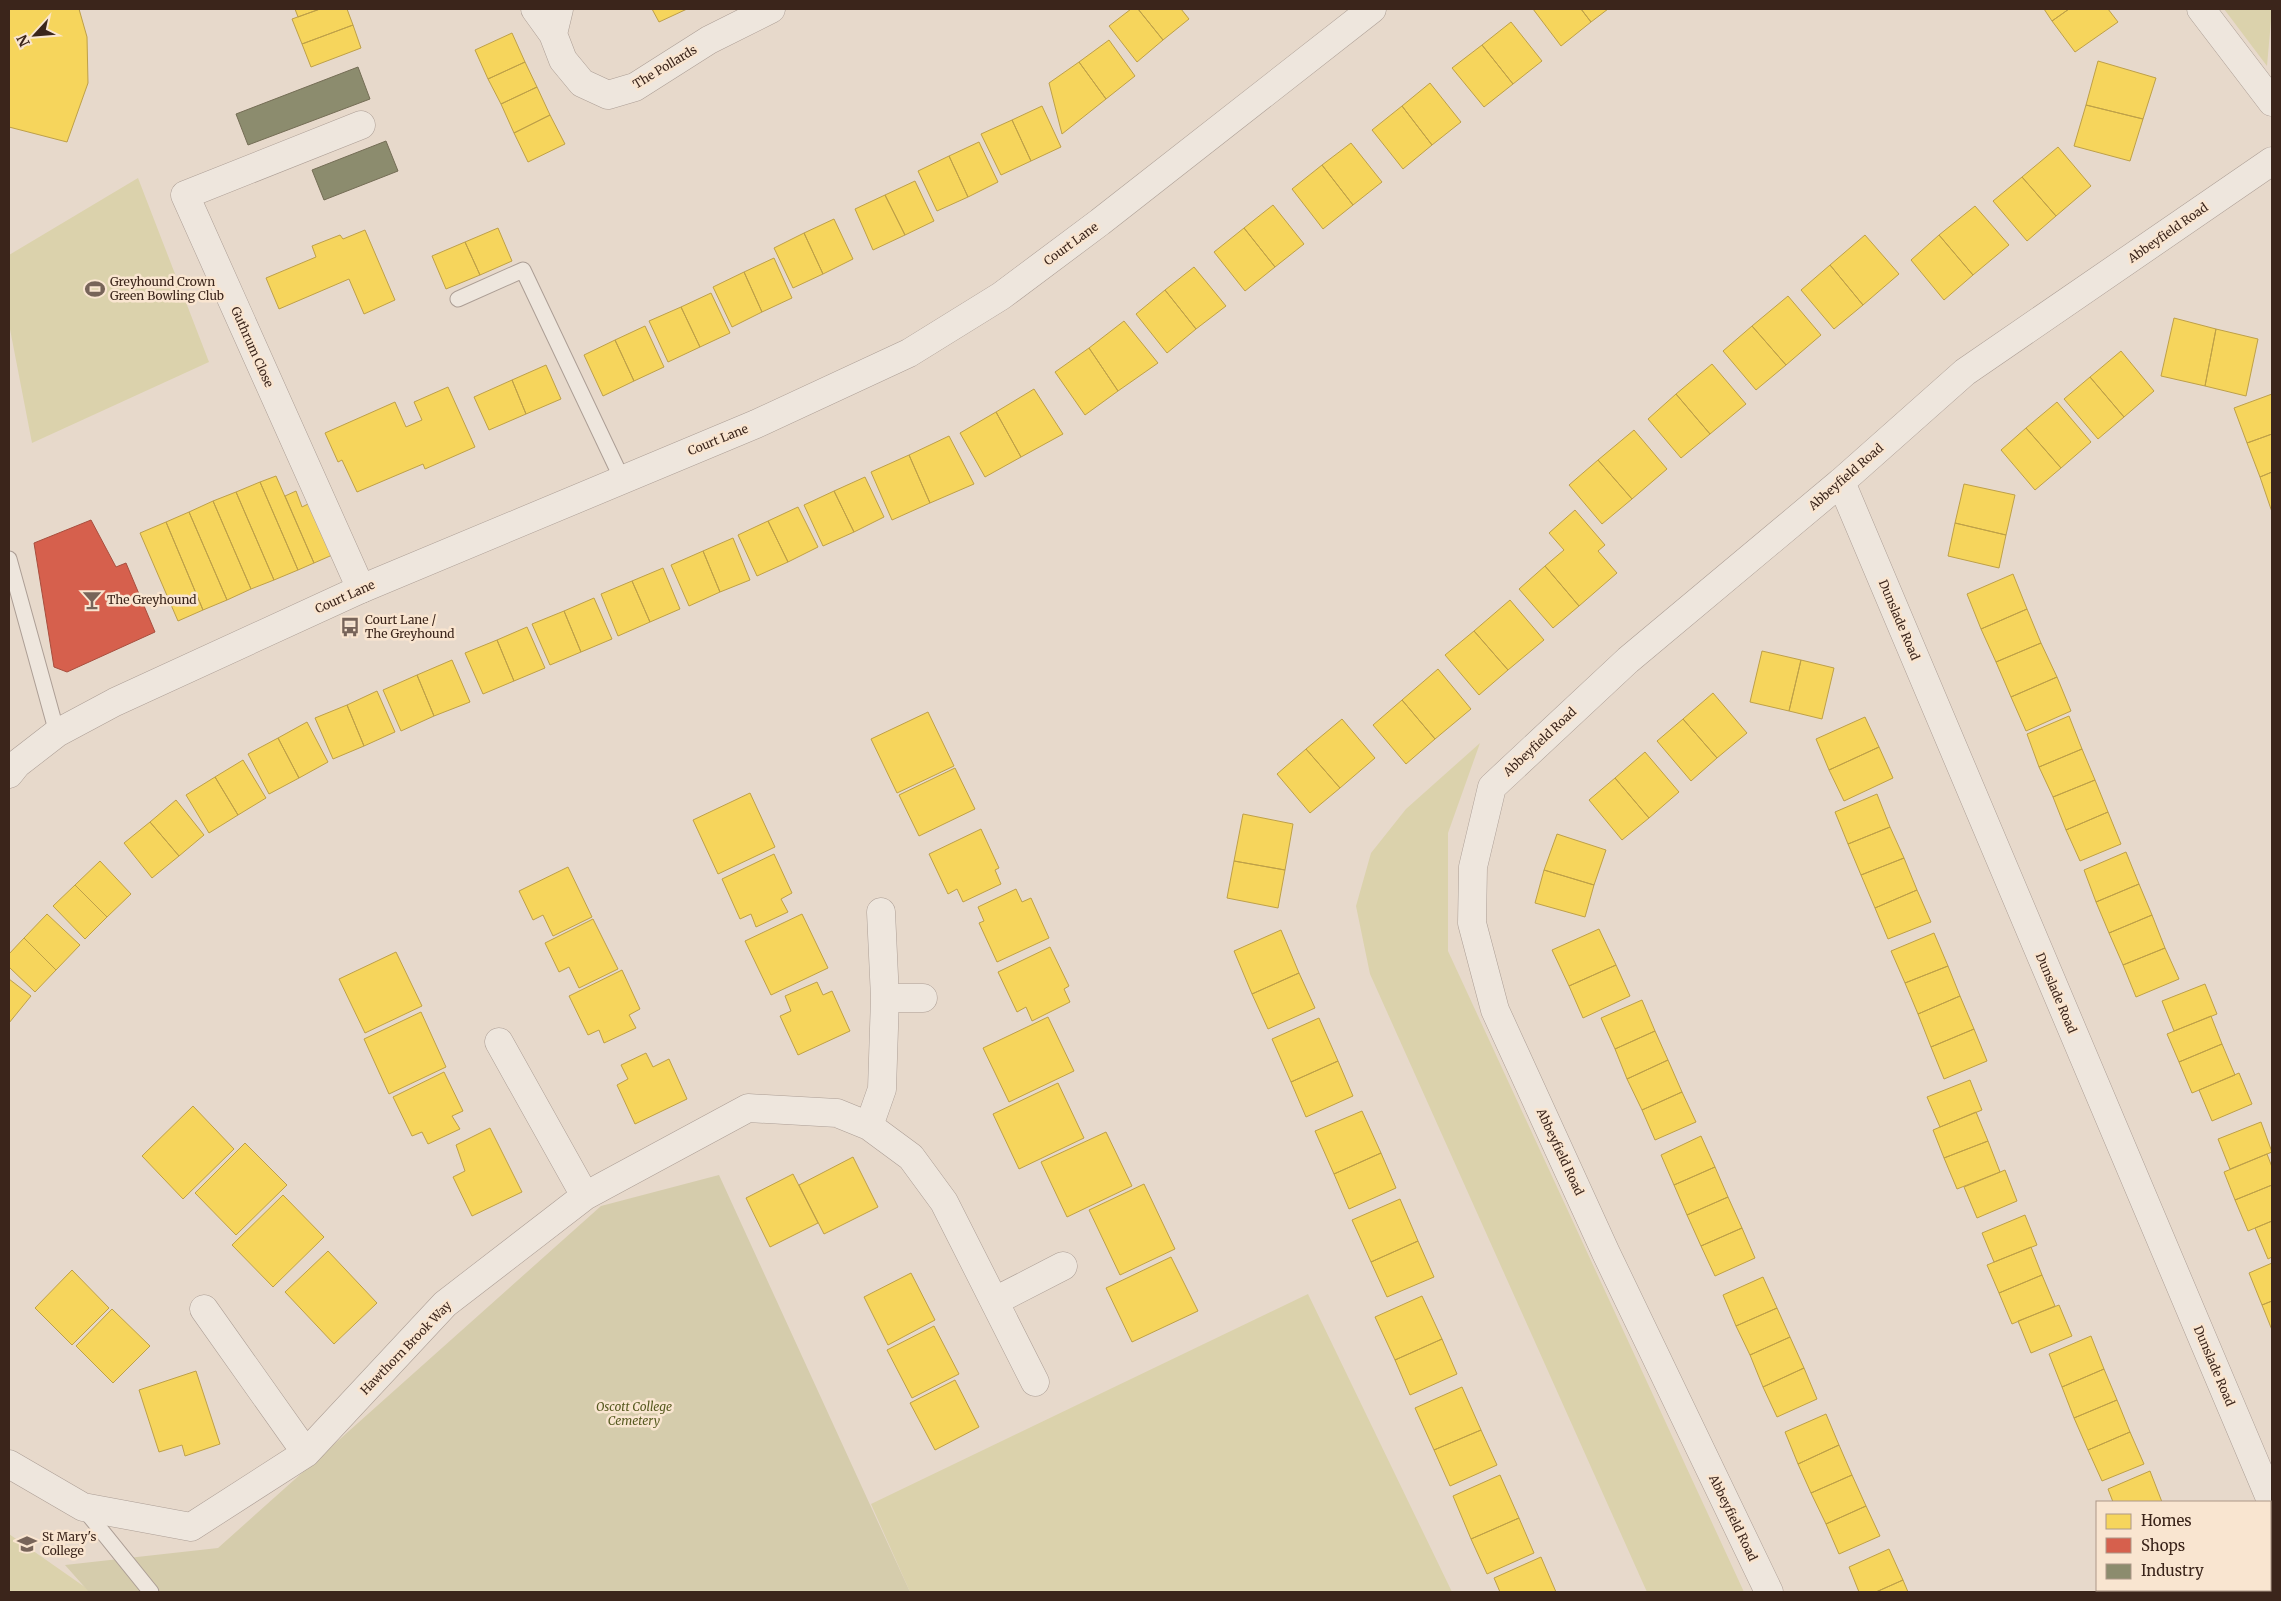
<svg xmlns="http://www.w3.org/2000/svg" width="2281" height="1601" font-family="Merriweather,serif">
  <style>
    .green { fill: #dbd2ac }
    .cemetery { fill: #d5ccac }
    .homes { fill: #f6d55c; stroke: #bea048 }
    .shops { fill: #d6604d; stroke: #a84e3e }
    .industry { fill: #8c8c6e; stroke: #746d55 }
    .lines { fill: none; stroke-linecap: round; stroke-linejoin: round }
    .service-casing { stroke: #ac9e95; stroke-width: 17 }
    .minor-casing { stroke: #ac9e95; stroke-width: 29 }
    .tertiary-casing { stroke: #ac9e95; stroke-width: 29 }
    .service { stroke: #eee6dd; stroke-width: 15 }
    .minor { stroke: #eee6dd; stroke-width: 28 }
    .tertiary { stroke: #eee6dd; stroke-width: 28 }
    .labels { text-anchor: middle; stroke-width: 5; stroke-linejoin: round; paint-order: stroke }
    .street-label { font-size: 12px; fill: #3b251b; stroke: #f9e5d0 }
    .poi-label { font-size: 12px; fill: #3b251b; stroke: #f9e5d0; text-anchor: start }
    .park-label { font-size: 12px; font-style: italic; fill: #575a20; stroke: #f9e5d0 }
  </style>
  <rect width="100%" height="100%" fill="#e7d9cb"/>
  <path class="green" d="M2224 9H2272L2267 66Z
    M138 178 209 362 32 443 9 324V255Z
    M1480 743 1448 833V951L1744 1592H1647L1370 974 1356 906 1371 853 1406 809Z
    M1308 1294 1452 1592H910L871 1504Z
    M9 1534 92 1592H9Z"/>
  <path class="cemetery" d="M719 1175 910 1592H89L65 1565 218 1548 601 1206Z"/>
  <path class="homes" d="M9 9H79L87 37 88 83 67 142 9 127Z
    M295 9H320L298 17Z
    M320 9H347L353 25 302 44 292 19Z
    M652 9H687L659 22Z
    M1131 9H1138L1163 40 1137 62 1109 26Z
    M1138 9H1181L1189 19 1163 40Z
    M1533 9H1581L1591 22 1561 46Z
    M1581 9H1608L1591 22Z
    M2044 9H2069L2052 21Z
    M2069 9H2108L2118 22 2075 52 2052 21Z
    M1511 22 1542 61 1513 84 1482 45Z
    M353 25 361 48 311 67 302 44Z
    M512 33 525 62 488 79 475 50Z
    M1109 40 1135 76 1106 99 1079 62Z
    M1482 45 1513 84 1484 107 1452 68Z
    M2098 61 2156 78 2143 119 2086 105Z
    M525 62 537 87 501 104 488 79Z
    M1079 62 1106 99 1062 134 1049 83Z
    M1430 83 1461 122 1432 145 1402 106Z
    M537 87 550 115 514 133 501 104Z
    M2086 105 2143 119 2130 161 2074 146Z
    M1042 106 1061 147 1031 161 1012 120Z
    M1402 106 1432 145 1403 169 1372 130Z
    M550 115 565 144 528 162 514 133Z
    M1012 120 1031 161 1001 175 981 134Z
    M979 142 998 182 968 197 949 156Z
    M1351 143 1382 182 1353 205 1322 165Z
    M2058 147 2091 186 2056 216 2022 177Z
    M949 156 968 197 937 211 918 171Z
    M1322 165 1353 205 1323 229 1292 189Z
    M2022 177 2056 216 2027 241 1993 201Z
    M915 181 934 221 905 235 885 195Z
    M885 195 905 235 873 250 855 209Z
    M1273 205 1304 244 1275 267 1244 228Z
    M1975 206 2009 245 1973 275 1939 235Z
    M834 219 853 259 823 274 804 233Z
    M498 228 512 261 480 275 465 242Z
    M1244 228 1275 267 1245 291 1214 252Z
    M365 230 395 300 364 314 349 279 279 309 266 278 316 257 312 246 340 235 343 239Z
    M804 233 823 274 793 288 774 248Z
    M1865 235 1899 274 1863 305 1830 265Z
    M1939 235 1973 275 1944 300 1911 260Z
    M465 242 480 275 446 289 432 256Z
    M774 258 792 298 762 312 744 272Z
    M1830 265 1863 305 1834 329 1801 290Z
    M1194 267 1226 306 1196 329 1165 290Z
    M744 272 762 312 732 327 713 287Z
    M1165 290 1196 329 1167 353 1136 314Z
    M711 293 730 333 700 347 681 307Z
    M1788 296 1821 335 1786 365 1752 326Z
    M681 307 700 347 668 362 649 321Z
    M2174 318 2216 329 2205 386 2161 376Z
    M1124 321 1158 363 1118 391 1089 348Z
    M645 326 664 367 634 381 615 340Z
    M1752 326 1786 365 1756 390 1723 351Z
    M2216 329 2258 339 2246 396 2205 386Z
    M615 340 634 381 603 396 584 355Z
    M1089 348 1118 391 1085 415 1055 372Z
    M2121 351 2154 391 2124 417 2090 377Z
    M1712 364 1746 404 1710 434 1676 394Z
    M546 365 561 399 526 414 512 380Z
    M2090 377 2124 417 2098 439 2064 399Z
    M512 380 526 414 489 430 474 397Z
    M448 387 475 447 425 469 423 464 357 492 342 460 338 462 325 433 395 402 406 427 422 420 414 402Z
    M1034 389 1063 434 1021 457 996 412Z
    M1676 394 1710 434 1681 458 1648 419Z
    M2272 394V434L2247 443 2234 408Z
    M2057 402 2091 442 2061 468 2026 428Z
    M996 412 1021 457 985 477 960 433Z
    M2026 428 2061 468 2035 490 2001 450Z
    M1634 430 1667 469 1632 499 1598 460Z
    M2272 434V472L2260 477 2247 443Z
    M949 436 974 484 930 503 909 455Z
    M909 455 930 503 892 520 871 472Z
    M1598 460 1632 499 1602 524 1569 485Z
    M2272 472V512L2260 477Z
    M276 476 314 563 298 570 260 482Z
    M865 477 884 517 854 532 834 491Z
    M260 482 298 570 274 580 236 492Z
    M1964 484 2015 495 2006 535 1955 523Z
    M296 491 302 507 314 501 337 553 314 563 285 496Z
    M834 491 854 532 823 546 804 505Z
    M236 492 274 580 251 589 213 501Z
    M213 501 251 589 227 600 189 512Z
    M798 507 818 547 788 562 768 521Z
    M1575 510 1605 545 1598 551 1617 573 1579 606 1545 566 1564 550 1549 533Z
    M189 512 227 600 203 610 166 522Z
    M768 521 788 562 757 576 738 535Z
    M166 522 203 610 178 621 140 533Z
    M1955 523 2006 535 1999 568 1948 556Z
    M733 538 750 580 720 592 703 551Z
    M703 551 720 592 689 606 671 565Z
    M1545 566 1579 606 1553 628 1519 589Z
    M663 568 680 609 650 622 632 581Z
    M2013 574 2027 609 1981 629 1967 594Z
    M632 581 650 622 618 636 601 594Z
    M594 598 612 639 581 652 564 611Z
    M1510 600 1544 640 1508 670 1474 631Z
    M2027 609 2041 643 1996 662 1981 629Z
    M564 611 581 652 550 665 532 624Z
    M527 627 545 668 514 681 497 640Z
    M1474 631 1508 670 1479 695 1445 655Z
    M497 640 514 681 483 694 465 653Z
    M2041 643 2057 677 2011 697 1996 662Z
    M1762 651 1801 660 1789 711 1750 702Z
    M452 660 470 702 434 716 417 675Z
    M1801 660 1834 668 1822 719 1789 711Z
    M1438 669 1471 709 1435 739 1402 700Z
    M417 675 434 716 401 731 383 690Z
    M2057 677 2071 711 2026 731 2011 697Z
    M377 691 395 732 364 746 347 705Z
    M1713 693 1747 733 1717 758 1683 719Z
    M1402 700 1435 739 1406 764 1373 725Z
    M347 705 364 746 333 759 315 718Z
    M928 712 954 766 897 793 871 739Z
    M2069 716 2082 749 2039 767 2027 734Z
    M1865 717 1879 747 1829 770 1816 739Z
    M1342 719 1375 758 1340 788 1306 749Z
    M1683 719 1717 758 1691 781 1657 741Z
    M307 722 328 762 299 778 278 738Z
    M278 738 299 778 269 794 248 754Z
    M1879 747 1893 778 1844 801 1829 770Z
    M1306 749 1340 788 1310 813 1277 774Z
    M2082 749 2095 780 2053 797 2039 767Z
    M1645 752 1679 792 1649 818 1615 778Z
    M243 760 266 798 238 815 215 777Z
    M955 768 975 809 919 836 899 795Z
    M215 777 238 815 209 833 186 795Z
    M1615 778 1649 818 1622 840 1589 800Z
    M2095 780 2108 812 2066 830 2053 797Z
    M750 793 775 847 718 874 693 820Z
    M1877 794 1890 827 1848 844 1835 812Z
    M176 800 204 835 179 856 150 822Z
    M2108 812 2121 844 2080 861 2066 830Z
    M1243 814 1293 824 1285 870 1234 861Z
    M150 822 179 856 152 878 124 843Z
    M1890 827 1904 858 1861 875 1848 844Z
    M981 829 999 868 995 870 1001 884 963 902 957 889 948 894 929 854Z
    M1557 834 1606 850 1594 885 1544 870Z
    M2126 852 2139 884 2096 902 2084 870Z
    M774 854 792 893 781 899 788 912 756 927 751 914 740 919 722 879Z
    M1904 858 1917 890 1875 908 1861 875Z
    M100 861 131 894 107 917 75 885Z
    M1234 861 1285 870 1278 908 1227 898Z
    M568 867 592 917 553 936 543 915 533 920 519 891Z
    M1544 870 1594 885 1585 917 1535 903Z
    M2139 884 2152 915 2109 933 2096 902Z
    M75 885 107 917 85 939 53 906Z
    M1016 889 1022 902 1031 898 1049 938 997 962 979 923 984 921 978 907Z
    M1917 890 1931 922 1888 939 1875 908Z
    M47 914 80 945 56 970 24 938Z
    M802 914 828 968 771 995 745 941Z
    M2152 915 2165 948 2123 965 2109 933Z
    M593 919 618 969 579 988 569 967 559 972 545 943Z
    M1599 929 1616 965 1569 986 1552 950Z
    M1281 930 1299 973 1252 994 1234 951Z
    M1934 933 1948 966 1905 983 1891 951Z
    M24 938 56 970 35 992 9 967V954Z
    M1050 947 1069 986 1064 989 1070 1002 1032 1021 1026 1007 1017 1012 998 972Z
    M2165 948 2179 979 2136 997 2123 965Z
    M396 952 422 1006 365 1033 339 979Z
    M1616 965 1630 996 1583 1018 1569 986Z
    M1948 966 1960 996 1918 1014 1905 983Z
    M622 970 640 1009 629 1015 636 1028 604 1043 599 1030 588 1035 569 996Z
    M1299 973 1315 1008 1268 1029 1252 994Z
    M9 979 31 996 9 1023Z
    M817 982 823 995 832 991 850 1031 798 1055 780 1016 791 1011 785 996Z
    M2205 984 2217 1014 2174 1031 2162 1001Z
    M1960 996 1974 1029 1931 1047 1918 1014Z
    M1642 1000 1655 1031 1615 1049 1601 1018Z
    M421 1012 446 1067 389 1094 364 1039Z
    M2211 1016 2222 1044 2179 1062 2167 1034Z
    M1048 1017 1074 1071 1009 1102 983 1048Z
    M1319 1018 1338 1061 1291 1082 1272 1039Z
    M1974 1029 1987 1061 1944 1079 1931 1047Z
    M1655 1031 1668 1060 1627 1079 1615 1049Z
    M2222 1044 2235 1075 2192 1093 2179 1062Z
    M646 1053 653 1067 669 1059 687 1099 635 1124 617 1085 628 1079 621 1065Z
    M1668 1060 1682 1092 1642 1110 1627 1079Z
    M1338 1061 1353 1096 1306 1117 1291 1082Z
    M444 1072 463 1111 452 1116 460 1129 428 1144 422 1132 412 1136 393 1097Z
    M2239 1073 2252 1104 2212 1121 2199 1090Z
    M1970 1080 1982 1110 1940 1127 1927 1097Z
    M1058 1083 1084 1138 1019 1169 993 1114Z
    M1682 1092 1696 1122 1655 1140 1642 1110Z
    M193 1106 234 1149 183 1199 142 1156Z
    M1362 1111 1381 1153 1334 1174 1315 1131Z
    M1976 1112 1988 1141 1944 1158 1933 1130Z
    M2261 1122 2272 1152 2230 1169 2218 1139Z
    M490 1128 522 1192 472 1216 453 1177 465 1171 456 1145Z
    M1106 1132 1132 1186 1067 1217 1041 1162Z
    M1701 1136 1715 1167 1674 1185 1661 1155Z
    M1988 1141 2000 1172 1957 1189 1944 1158Z
    M245 1143 287 1185 236 1235 195 1193Z
    M1381 1153 1396 1188 1349 1209 1334 1174Z
    M2267 1154 2272 1167V1185L2235 1200 2224 1172Z
    M853 1157 878 1207 824 1234 799 1185Z
    M1715 1167 1728 1197 1687 1215 1674 1185Z
    M2005 1170 2017 1201 1977 1218 1964 1187Z
    M793 1174 818 1223 770 1247 746 1198Z
    M1144 1184 1175 1249 1120 1275 1089 1210Z
    M2272 1185V1221L2248 1231 2235 1200Z
    M283 1195 324 1237 273 1287 232 1245Z
    M1728 1197 1742 1228 1701 1246 1687 1215Z
    M1400 1199 1418 1241 1371 1262 1352 1220Z
    M2025 1215 2037 1245 1994 1262 1982 1233Z
    M2272 1221V1257L2268 1259 2255 1228Z
    M1742 1228 1755 1258 1715 1276 1701 1246Z
    M1418 1241 1434 1277 1387 1297 1371 1262Z
    M2031 1247 2042 1275 1999 1293 1987 1265Z
    M328 1251 377 1303 334 1344 285 1292Z
    M1171 1257 1198 1311 1132 1342 1106 1288Z
    M2272 1263V1301L2262 1305 2249 1273Z
    M72 1270 109 1308 72 1345 35 1308Z
    M911 1273 935 1320 888 1345 864 1297Z
    M2042 1275 2055 1306 2012 1324 1999 1293Z
    M1763 1277 1777 1308 1736 1326 1723 1295Z
    M1422 1296 1442 1339 1395 1360 1375 1317Z
    M2272 1301V1330L2262 1305Z
    M2059 1305 2072 1336 2031 1353 2018 1321Z
    M1777 1308 1790 1337 1750 1355 1736 1326Z
    M112 1309 150 1346 113 1383 76 1346Z
    M934 1326 959 1374 912 1398 887 1350Z
    M2091 1336 2104 1369 2062 1387 2049 1354Z
    M1790 1337 1804 1368 1763 1387 1750 1355Z
    M1442 1339 1457 1374 1410 1395 1395 1360Z
    M1804 1368 1817 1399 1777 1417 1763 1387Z
    M2104 1369 2117 1400 2074 1418 2062 1387Z
    M196 1371 220 1444 185 1456 182 1445 159 1452 139 1390Z
    M955 1380 979 1427 935 1450 910 1403Z
    M1462 1387 1481 1430 1434 1450 1415 1408Z
    M2117 1400 2130 1432 2088 1450 2074 1418Z
    M1826 1414 1839 1445 1798 1464 1785 1432Z
    M1481 1430 1497 1465 1450 1486 1434 1450Z
    M2130 1432 2144 1464 2102 1481 2088 1450Z
    M1839 1445 1852 1475 1811 1493 1798 1464Z
    M2150 1471 2162 1502H2113L2108 1489Z
    M1500 1475 1519 1518 1471 1539 1453 1496Z
    M1852 1475 1866 1506 1826 1524 1811 1493Z
    M1866 1506 1880 1536 1839 1554 1826 1524Z
    M1519 1518 1534 1553 1487 1574 1471 1539Z
    M1889 1549 1903 1580 1876 1592H1859L1849 1567Z
    M1541 1557 1556 1592H1500L1494 1578Z
    M1903 1580 1908 1592H1876Z
    M2149 1590H2199L2200 1592H2150Z"/>
  <path class="shops" d="M91 520 116 567 126 563 155 632 67 672 54 667 34 543Z"/>
  <path class="industry" d="M358 67 370 99 248 145 236 114Z
    M386 141 398 171 324 200 312 170Z"/>
  <g class="lines">
    <defs>
      <path id="service" d="M458 299 523 270 622 479
        M9 559 57 733
        M84 1509 151 1592"/>
      <path id="minor" d="M535 9 553 34
        M559 9 553 34 563 60 582 83 608 95 635 87 709 40 771 9
        M2201 9 2272 102
        M1841 482 2272 1503
        M361 589 185 195 361 125
        M885 998H923
        M499 1042 585 1196
        M869 1126 882 1089 885 998 881 912
        M995 1301 1063 1266
        M204 1309 306 1453
        M9 1464 83 1507 191 1527 306 1453 445 1304 585 1196 748 1108 837 1113 869 1126 911 1157 944 1202 1035 1382
        M1769 1592 1606 1253 1495 1010 1472 923 1473 867 1492 787 1628 660 1841 482 1965 372 2272 161"/>
      <path id="tertiary" d="M9 774 17 764 57 733 115 702 361 589 756 424 909 353 1001 296 1100 222 1372 9"/>
    </defs>
    <use href="#service" class="service-casing"/>
    <use href="#minor" class="minor-casing"/>
    <use href="#tertiary" class="tertiary-casing"/>
    <use href="#service" class="service"/>
    <use href="#minor" class="minor"/>
    <use href="#tertiary" class="tertiary"/>
  </g>
  <defs>
    <symbol id="stadium-bare" viewBox="-9 -9 18 18"><path d="M0-5a6.5 5 0 1 0 0 10a6.5 5 0 1 0 0-10ZM-3.5-1.8h7v3.6h-7Z" fill="#776459" stroke="#f9e5d0" stroke-width="2.5" paint-order="stroke"/></symbol>
    <symbol id="bar-bare" viewBox="-9 -9 18 18"><path d="M-6-5H6L.8 .8V4.5H3.5V6h-7V4.5H-.8V.8Z" fill="#776459" stroke="#f9e5d0" stroke-width="2.5" paint-order="stroke"/></symbol>
    <symbol id="bus-bare" viewBox="-9 -9 18 18"><path d="M-5-6H5V4H4V6H2V4H-2V6H-4V4H-5ZM-3.5-4V0h7V-4ZM-3.5 1.2v1.5H-2V1.2ZM2 1.2v1.5H3.5V1.2Z" fill="#776459" stroke="#f9e5d0" stroke-width="2.5" paint-order="stroke"/></symbol>
    <symbol id="university-bare" viewBox="-9 -9 18 18"><path d="M0-5L7-2L0 1L-7-2ZM-4 1L0 2.5L4 1V4Q0 6-4 4Z" fill="#776459" stroke="#f9e5d0" stroke-width="2.5" paint-order="stroke"/></symbol>
  </defs>
  <g fill-rule="evenodd">
    <use href="#stadium-bare" x="81" y="275" width="28" height="28"/>
    <use href="#bar-bare" x="78" y="586" width="28" height="28"/>
    <use href="#bus-bare" x="336" y="613" width="28" height="28"/>
    <use href="#university-bare" x="13" y="1530" width="28" height="28"/>
  </g>
  <g class="labels">
    <g class="street-label">
      <text transform="translate(665 67) rotate(-31)" y="4">The Pollards</text>
      <text transform="translate(2168 233) rotate(-35)" y="4">Abbeyfield Road</text>
      <text transform="translate(1071 244) rotate(-36)" y="4">Court Lane</text>
      <text transform="translate(252 347) rotate(66)" y="4">Guthrum Close</text>
      <text transform="translate(718 440) rotate(-22)" y="4">Court Lane</text>
      <text transform="translate(1846 477) rotate(-41)" y="4">Abbeyfield Road</text>
      <text transform="translate(345 597) rotate(-24)" y="4">Court Lane</text>
      <text transform="translate(1899 620) rotate(67)" y="4">Dunslade Road</text>
      <text transform="translate(1540 742) rotate(-43)" y="4">Abbeyfield Road</text>
      <text transform="translate(2056 993) rotate(67)" y="4">Dunslade Road</text>
      <text transform="translate(1560 1152) rotate(65)" y="4">Abbeyfield Road</text>
      <text transform="translate(406 1348) rotate(-46)" y="4">Hawthorn Brook Way</text>
      <text transform="translate(2214 1366) rotate(67)" y="4">Dunslade Road</text>
      <text transform="translate(1733 1518) rotate(64)" y="4">Abbeyfield Road</text>
    </g>
    <g class="poi-label">
      <text x="110" y="286">Greyhound Crown<tspan x="110" dy="14">Green Bowling Club</tspan></text>
      <text x="107" y="604">The Greyhound</text>
      <text x="365" y="624">Court Lane /<tspan x="365" dy="14">The Greyhound</tspan></text>
      <text x="42" y="1541">St Mary's<tspan x="42" dy="14">College</tspan></text>
    </g>
    <g class="park-label">
      <text x="634" y="1411">Oscott College<tspan x="634" dy="14">Cemetery</tspan></text>
    </g>
  </g>
  <rect width="2281" height="1601" fill="none" stroke="#3b251b" stroke-width="20"/>
  <rect x="2096" y="1501" width="175" height="90" fill="#f9e5d0" stroke="#ad9888"/>
  <rect x="2106" y="1514" width="25" height="15" fill="#f6d55c" stroke="#ad9888"/>
  <text x="2141" y="1526" font-size="15" fill="#3b251b">Homes</text>
  <rect x="2106" y="1538" width="25" height="15" fill="#d6604d" stroke="#ad9888"/>
  <text x="2141" y="1551" font-size="15" fill="#3b251b">Shops</text>
  <rect x="2106" y="1564" width="25" height="15" fill="#8c8c6e" stroke="#ad9888"/>
  <text x="2141" y="1576" font-size="15" fill="#3b251b">Industry</text>
  <g transform="translate(35 35) rotate(244)" stroke="#f9e5d0" stroke-width="4" paint-order="stroke">
  <path d="M0-4L9 19L0 12L-9 19Z" fill="#3b251b"/>
  <text y="-8" font-size="14" font-weight="bold" text-anchor="middle" fill="#3b251b">N</text>
  </g>
</svg>
